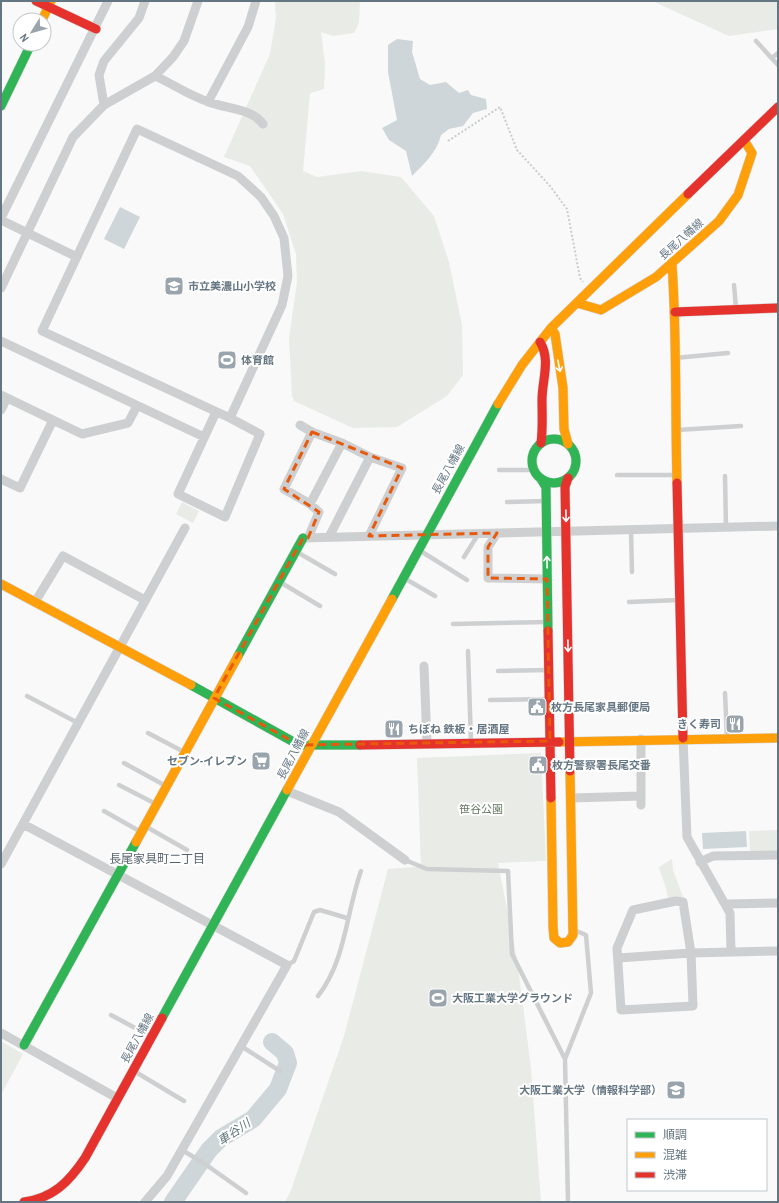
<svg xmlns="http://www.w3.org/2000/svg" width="779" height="1203" font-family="'Archivo Narrow','Noto Sans JP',sans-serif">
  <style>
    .green { fill: #e8ebe6 }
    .water { fill: #ced6d9 }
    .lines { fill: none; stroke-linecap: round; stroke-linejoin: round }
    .river { stroke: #ced6d9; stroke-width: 18 }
    .fast-casing { stroke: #d5d6d7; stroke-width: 10 }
    .slow-casing { stroke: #d5d6d7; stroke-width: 10 }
    .jam-casing { stroke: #d5d6d7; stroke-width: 10 }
    .path { stroke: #cbcccd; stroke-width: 2; stroke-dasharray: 2 2; stroke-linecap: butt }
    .lane { stroke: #cecfd0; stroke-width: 4.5 }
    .street { stroke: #cecfd0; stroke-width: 9 }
    .fast { stroke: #30b455; stroke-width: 9 }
    .slow { stroke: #ff9f0a; stroke-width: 9 }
    .jam { stroke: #e5322d; stroke-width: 9 }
    .oneway { stroke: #fff }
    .marked { fill: none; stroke: #e8590c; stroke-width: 3; stroke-dasharray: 8 5; stroke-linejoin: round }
    .labels { text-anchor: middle; stroke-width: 4; stroke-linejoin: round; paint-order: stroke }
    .street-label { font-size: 11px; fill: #657683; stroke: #fff }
    .poi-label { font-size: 11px; font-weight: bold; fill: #657683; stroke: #fff; text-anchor: start }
    .park-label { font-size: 11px; fill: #687a64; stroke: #fff }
    .neighbourhood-label { font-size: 12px; fill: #57646e; stroke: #fff }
    .water-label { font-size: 12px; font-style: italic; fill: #60757c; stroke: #fff }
  </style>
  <rect width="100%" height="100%" fill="#f9f9f9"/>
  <path class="green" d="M275 1H360L359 23 354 33 333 36 321 32 325 64 324 89 310 93 303 171 317 177 361 171 401 177 434 216 449 262 462 325 463 375 447 396 397 427 353 428 294 401 292 396 289 338 297 283 296 254 283 214 250 166 224 157 270 54 276 18Z
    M652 1H778V29L729 36Z
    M182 502 199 511 193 523 176 514Z
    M541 753 546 861 498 863 517 959 531 1068 541 1202H285L291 1190 344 1036 388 869 429 866H421L417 758Z
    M778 830V851H750L749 831Z
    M672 859 673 870 683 897 668 898C666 884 662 879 659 867Z
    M1 1041 23 1054 1 1095Z"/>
  <path class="water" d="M397 39 413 41 412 52 420 79 430 85 446 82 459 93 468 90 471 95 486 99 487 109 473 113 463 126 449 129 441 135C437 152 424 164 412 176L406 151 389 140 382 128 397 120 388 72V45Z
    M120 207 140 217 124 249 104 239Z
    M746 831 747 847 703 849 702 833Z"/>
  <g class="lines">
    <path class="river" d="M173 1202 209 1150 221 1138 253 1119 278 1089 288 1063 285 1053 272 1042"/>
    <defs>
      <path id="fast" d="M1 106 31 44
        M532 461a22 22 0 1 1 44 0a22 22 0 1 1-44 0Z
        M541 479 546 487 548 631
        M392 599 498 404
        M238 656 303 538
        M191 685 299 745H360
        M162 1018 287 790
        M24 1045 136 842"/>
      <path id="slow" d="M42 20 51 1
        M672 264C677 337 675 410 677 483
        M577 303 601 310 656 277 719 221 738 195 752 153 744 140
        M551 328 555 334 563 388 564 429 568 444
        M498 404 522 365 551 328 688 194
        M1 584 191 685
        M559 742 778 738
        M287 790 392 599
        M551 798 553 927 554 938 560 943 568 942 573 935 570 771
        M136 842 238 656"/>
      <path id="jam" d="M36 1 96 29
        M688 194 778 107
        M675 312 778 308
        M540 342C551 360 542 380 542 400 542 414 543 428 541 443
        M568 478 565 487 570 771
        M677 483 683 738
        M548 631 551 798
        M360 745 559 742
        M24 1202C53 1198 69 1182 85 1158L162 1018"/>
    </defs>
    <use href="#fast" class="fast-casing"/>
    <use href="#slow" class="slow-casing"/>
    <use href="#jam" class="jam-casing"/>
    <path class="path" d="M448 141 500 107 517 150 550 186 567 209 580 278 583 282"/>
    <path class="lane" d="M756 41 778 65
      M772 58 778 53
      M734 285 736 308
      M675 358 728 353
      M677 430 741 426
      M499 470H533
      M617 475H675
      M725 476 726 527
      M507 502 546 501
      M631 530 632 572
      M419 550 467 580
      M297 552 335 574
      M464 557 479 533
      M404 578 435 596
      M280 582 320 606
      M629 602 679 600
      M453 624 548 622
      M468 651 471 743
      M498 671 548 670
      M725 693 727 738
      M27 696 78 723
      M490 700 549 699
      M148 733 184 752
      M124 763 166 786
      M119 785 156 804
      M104 811 141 832
      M145 826 187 850
      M405 860 427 869 508 871 512 954 565 1059 568 1202
      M287 965 294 961 314 912 320 910 347 918
      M318 996C346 960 346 913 361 871
      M111 1015 150 1036
      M241 1046 280 1071
      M565 1059 591 993 586 935 574 930
      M134 1071 184 1101
      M182 1150 205 1164 246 1193"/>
    <path class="street" d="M155 76C173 84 190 96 209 102 226 109 251 108 263 124
      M208 102 248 27 256 1
      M104 105 99 75 104 61 139 18 145 1
      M1 218 108 1
      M1 220 77 257
      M1 288 73 137 104 105 155 76 173 57 184 41 198 1
      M1 341 204 437
      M1 395 82 434 128 423 137 406
      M1 410 7 398
      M216 412 178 494 225 517 260 434 230 418 42 331 137 129 238 176 261 197 274 216 284 238 288 276 282 305 230 418
      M300 425 312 432
      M1 479 20 488 53 420
      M310 504 342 443
      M497 533 488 547V578L547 579
      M329 537 370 457
      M303 538 778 526
      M308 538 319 512 310 504 284 489 312 432 342 443 370 457 402 468 369 536
      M35 602 63 556 145 600
      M424 666 427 744
      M683 738 687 837 730 913 731 952
      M287 791 339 812 405 860
      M571 798 641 796
      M641 805V739
      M23 824 287 965 167 1176 145 1202
      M700 862 713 856 778 855
      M1 864 185 528
      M676 901 683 902 691 953 693 1006 621 1010 617 948 633 910Z
      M727 904 778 903
      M618 958 691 953 778 951
      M1 1033 117 1098"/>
    <use href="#fast" class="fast"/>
    <use href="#slow" class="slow"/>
    <use href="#jam" class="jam"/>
  </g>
  <defs><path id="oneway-shaft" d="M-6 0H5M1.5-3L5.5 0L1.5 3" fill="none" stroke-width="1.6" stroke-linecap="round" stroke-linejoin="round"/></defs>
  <g class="oneway">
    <use href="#oneway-shaft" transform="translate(559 366) rotate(79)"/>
    <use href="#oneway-shaft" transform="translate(566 516) rotate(89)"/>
    <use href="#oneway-shaft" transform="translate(547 562) rotate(-91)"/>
    <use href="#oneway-shaft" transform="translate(568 646) rotate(89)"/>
  </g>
  <path class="marked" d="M312 432 402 468 369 536 497 533 488 547V578L547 579 550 741 299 745 214 698 303 538H308L319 512 284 489Z"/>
  <defs>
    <symbol id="school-square" viewBox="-11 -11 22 22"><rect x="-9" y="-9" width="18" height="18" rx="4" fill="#99a4ac" stroke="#fff"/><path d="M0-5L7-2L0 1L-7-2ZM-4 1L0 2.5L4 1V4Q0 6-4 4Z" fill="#fff"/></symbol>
    <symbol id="stadium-square" viewBox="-11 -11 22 22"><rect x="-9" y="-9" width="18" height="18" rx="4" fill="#99a4ac" stroke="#fff"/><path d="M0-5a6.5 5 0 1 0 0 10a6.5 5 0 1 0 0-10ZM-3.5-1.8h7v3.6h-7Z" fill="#fff"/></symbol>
    <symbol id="civic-square" viewBox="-11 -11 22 22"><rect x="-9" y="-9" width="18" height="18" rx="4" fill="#99a4ac" stroke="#fff"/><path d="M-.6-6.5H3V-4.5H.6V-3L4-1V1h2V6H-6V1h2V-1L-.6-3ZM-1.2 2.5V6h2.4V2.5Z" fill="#fff"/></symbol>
    <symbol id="restaurant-square" viewBox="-11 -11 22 22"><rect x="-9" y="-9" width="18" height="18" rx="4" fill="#99a4ac" stroke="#fff"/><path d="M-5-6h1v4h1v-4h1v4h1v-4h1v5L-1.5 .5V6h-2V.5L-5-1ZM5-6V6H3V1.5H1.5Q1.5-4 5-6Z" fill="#fff"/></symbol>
    <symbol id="supermarket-square" viewBox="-11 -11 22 22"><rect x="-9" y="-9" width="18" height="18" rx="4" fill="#99a4ac" stroke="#fff"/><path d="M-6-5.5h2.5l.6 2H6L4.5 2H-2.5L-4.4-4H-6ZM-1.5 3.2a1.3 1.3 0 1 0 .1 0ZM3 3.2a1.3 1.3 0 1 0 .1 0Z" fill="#fff"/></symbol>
    <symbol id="university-square" viewBox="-11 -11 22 22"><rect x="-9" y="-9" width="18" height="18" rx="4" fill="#99a4ac" stroke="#fff"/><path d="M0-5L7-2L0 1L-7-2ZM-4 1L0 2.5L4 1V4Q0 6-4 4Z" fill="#fff"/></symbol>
  </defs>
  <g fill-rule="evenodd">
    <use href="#school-square" x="163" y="275" width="22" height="22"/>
    <use href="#stadium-square" x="216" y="349" width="22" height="22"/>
    <use href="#civic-square" x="526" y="696" width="22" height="22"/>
    <use href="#restaurant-square" x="724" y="713" width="22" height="22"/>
    <use href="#restaurant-square" x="383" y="718" width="22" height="22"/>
    <use href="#supermarket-square" x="250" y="750" width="22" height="22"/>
    <use href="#civic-square" x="527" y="754" width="22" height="22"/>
    <use href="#stadium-square" x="427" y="987" width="22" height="22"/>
    <use href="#university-square" x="665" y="1079" width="22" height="22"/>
  </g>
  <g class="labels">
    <g class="street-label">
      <text transform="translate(681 239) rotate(-42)" y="4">長尾八幡線</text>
      <text transform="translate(448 469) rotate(-61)" y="4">長尾八幡線</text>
      <text transform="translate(293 754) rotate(-62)" y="4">長尾八幡線</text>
      <text transform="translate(137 1038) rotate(-61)" y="4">長尾八幡線</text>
    </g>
    <g class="poi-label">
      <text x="188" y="290">市立美濃山小学校</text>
      <text x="241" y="364">体育館</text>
      <text x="551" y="711">枚方長尾家具郵便局</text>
      <text x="721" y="728" text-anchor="end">きく寿司</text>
      <text x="408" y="733">ちぼね 鉄板・居酒屋</text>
      <text x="247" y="765" text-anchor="end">セブン-イレブン</text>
      <text x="552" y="769">枚方警察署長尾交番</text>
      <text x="452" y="1002">大阪工業大学グラウンド</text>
      <text x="662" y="1094" text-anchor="end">大阪工業大学（情報科学部）</text>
    </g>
    <g class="park-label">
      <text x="481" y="813">笹谷公園</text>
    </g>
    <g class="neighbourhood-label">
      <text x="157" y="863">長尾家具町二丁目</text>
    </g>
    <g class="water-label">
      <text transform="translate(234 1132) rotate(-34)" y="4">車谷川</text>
    </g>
  </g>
  <rect width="779" height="1203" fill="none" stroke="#657683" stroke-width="4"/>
  <rect x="627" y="1119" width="140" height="72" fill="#ffffff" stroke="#c1c8cd"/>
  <rect x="635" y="1132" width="20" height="6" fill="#30b455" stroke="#c1c8cd"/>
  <text x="663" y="1139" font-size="12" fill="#657683">順調</text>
  <rect x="635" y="1152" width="20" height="6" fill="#ff9f0a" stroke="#c1c8cd"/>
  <text x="663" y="1159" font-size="12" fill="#657683">混雑</text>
  <rect x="635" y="1172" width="20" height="6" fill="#e5322d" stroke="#c1c8cd"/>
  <text x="663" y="1179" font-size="12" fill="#657683">渋滞</text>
  <g transform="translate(32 32) rotate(233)"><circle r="19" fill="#ffffff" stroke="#c1c8cd"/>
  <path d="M0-3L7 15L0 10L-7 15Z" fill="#99a4ac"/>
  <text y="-6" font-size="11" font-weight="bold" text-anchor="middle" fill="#657683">N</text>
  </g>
</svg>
